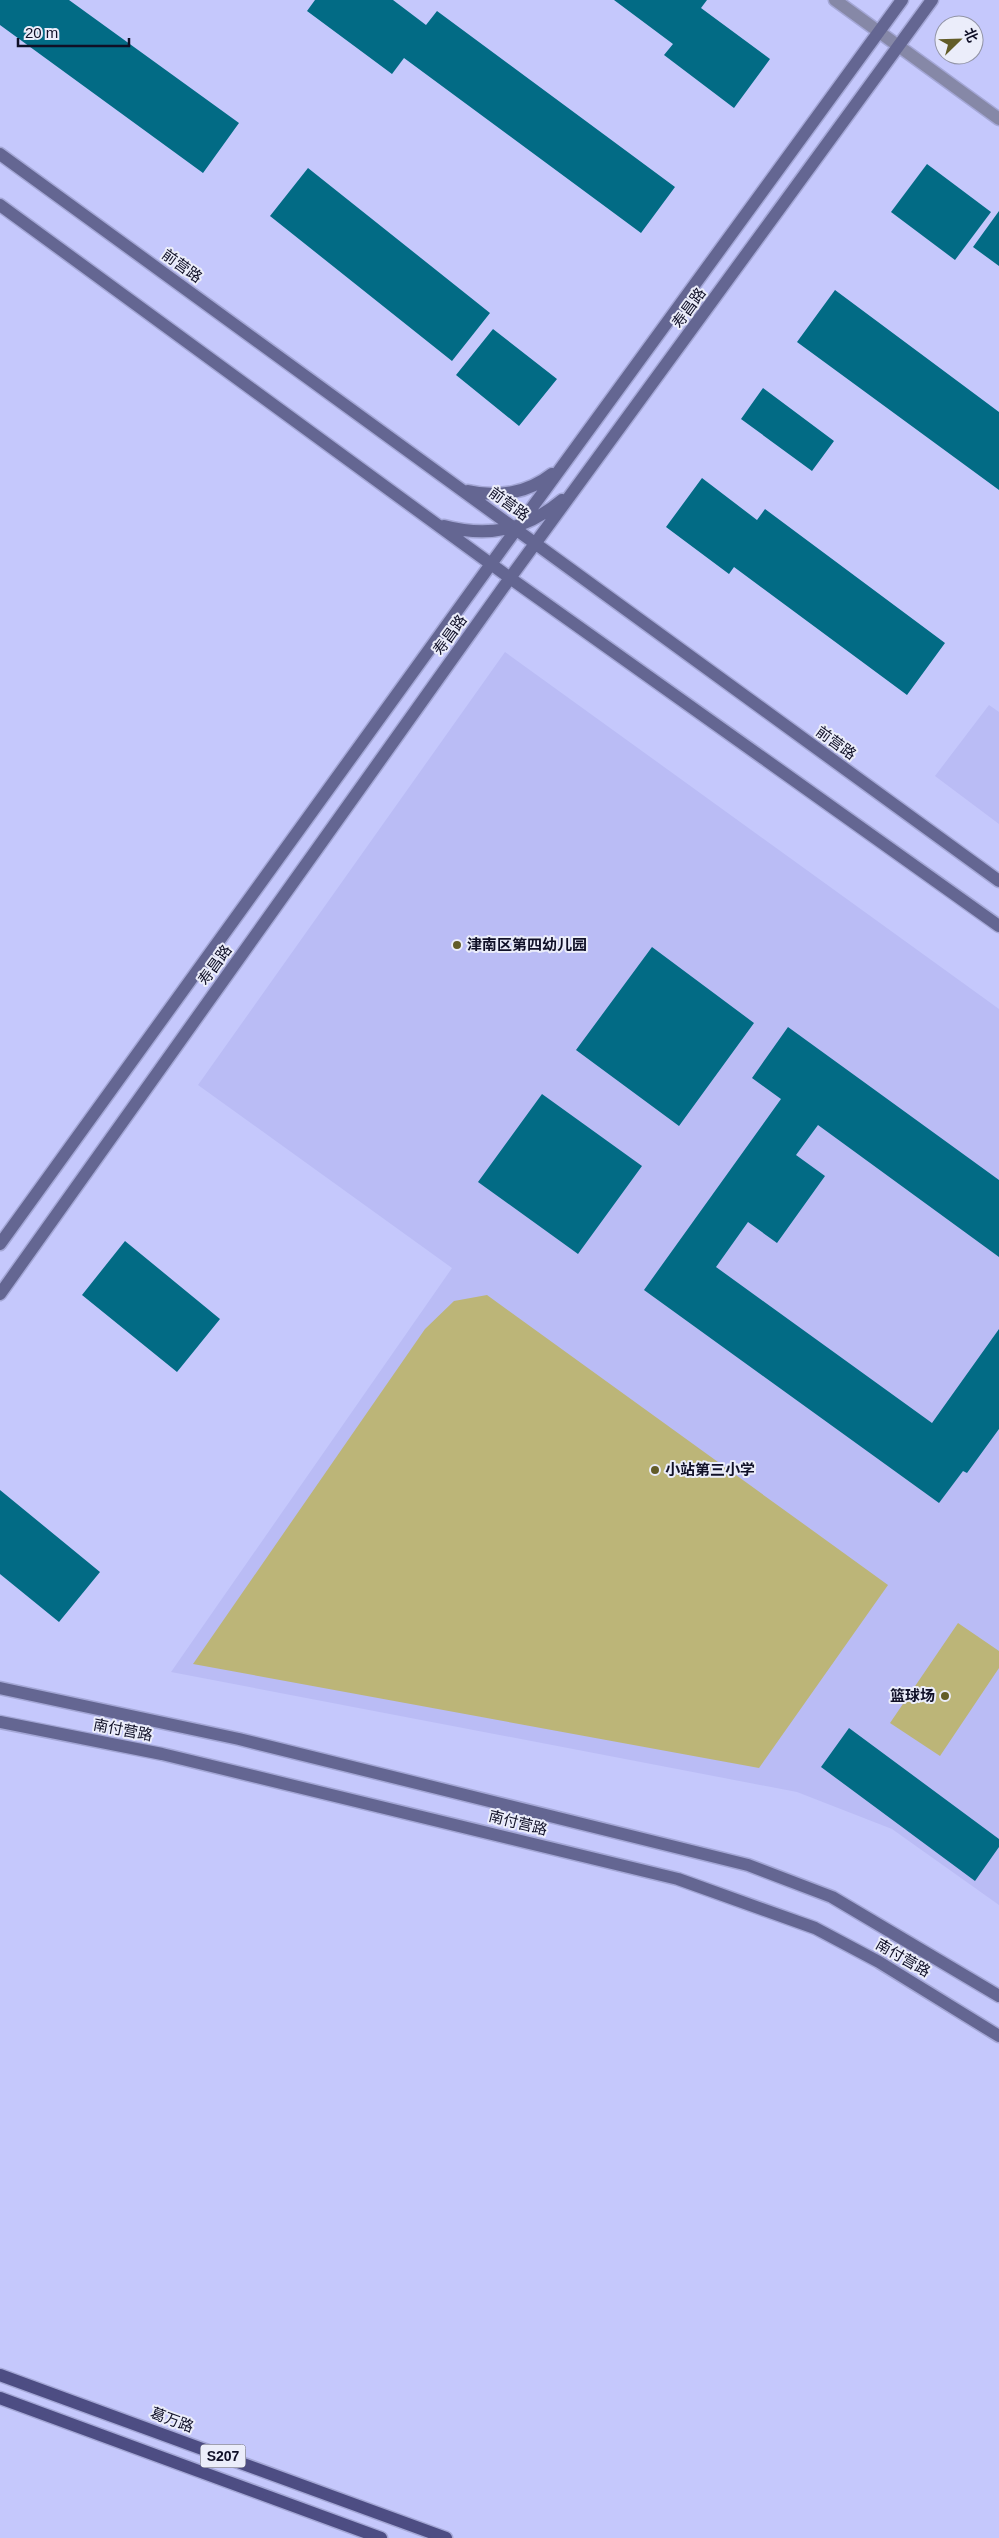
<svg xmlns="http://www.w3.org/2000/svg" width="999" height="2538" font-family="Helvetica,'Noto Sans SC',sans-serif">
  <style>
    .built { fill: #babcf5 }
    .green { fill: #bcb578 }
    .building { fill: #026b85 }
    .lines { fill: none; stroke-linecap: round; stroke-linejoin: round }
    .street-casing { stroke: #a4a7d6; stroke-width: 15 }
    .secondary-casing { stroke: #a4a7d6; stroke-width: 15 }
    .primary-casing { stroke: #a4a7d6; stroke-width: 15 }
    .street { stroke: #8688a7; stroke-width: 12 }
    .secondary { stroke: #646692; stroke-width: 12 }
    .primary { stroke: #4d4d83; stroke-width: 12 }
    .poi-dot { fill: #625c28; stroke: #ebedfa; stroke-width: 2 }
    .labels { text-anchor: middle; stroke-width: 4; stroke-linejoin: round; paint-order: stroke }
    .shield { fill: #ebedfa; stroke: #525266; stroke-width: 1 }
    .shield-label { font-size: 14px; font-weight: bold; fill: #101027 }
    .street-label { font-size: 15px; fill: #101027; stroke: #ebedfa }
    .poi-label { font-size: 15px; font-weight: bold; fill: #101027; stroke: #ebedfa; text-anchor: start }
  </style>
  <rect width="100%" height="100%" fill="#c5c8fc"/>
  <path class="built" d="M505 652 999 1009V1905L892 1829 797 1792 171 1672 452 1268 198 1085Z
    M989 705 999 712V824L935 776Z"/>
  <path class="green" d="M487 1295 888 1585 759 1768 193 1664 425 1329 454 1301Z
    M958 1623 999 1651V1668L940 1756 890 1723Z"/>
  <path class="building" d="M0 0H69L239 123 203 173 0 25Z
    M315 0H393L426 25 437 11 675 187 641 233 404 58 392 74 307 11Z
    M614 0H707L701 8 770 59 734 108 664 55 673 44Z
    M927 164 991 212 955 260 891 212Z
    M308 168 490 313 452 361 270 216Z
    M999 211V266L973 247Z
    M835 290 999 412V490L797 342Z
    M493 329 557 379 519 426 456 375Z
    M763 388 834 441 812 471 741 419Z
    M702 478 757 520 765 509 945 643 907 695 734 567 729 574 666 527Z
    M652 947 754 1023 679 1126 576 1050Z
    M788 1027 999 1180V1257L818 1125 796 1155 825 1176 777 1243 748 1222 716 1267 932 1423 999 1329V1429L967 1473 963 1471 939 1503 644 1290 781 1099 752 1078Z
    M542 1094 642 1166 578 1254 478 1182Z
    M125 1241 220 1319 177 1372 82 1295Z
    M0 1490 100 1572 59 1622 0 1574Z
    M849 1728 999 1839V1847L975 1881 821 1767Z"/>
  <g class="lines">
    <defs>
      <path id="street" d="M835 0 999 119"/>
      <path id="secondary" d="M0 154 999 881
        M0 205 510 578 999 926
        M468 491C498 498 528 493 552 474
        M444 526C489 538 526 530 562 500
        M0 1244 491 564 902 0
        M0 1294 510 578 932 0
        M0 1688 239 1739 748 1865 832 1897 999 1996
        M0 1722 162 1754 678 1879 815 1928 879 1962 999 2036"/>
      <path id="primary" d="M0 2375 446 2538
        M0 2398 381 2538"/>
    </defs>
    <use href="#street" class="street-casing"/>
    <use href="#secondary" class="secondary-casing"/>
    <use href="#primary" class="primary-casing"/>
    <use href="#street" class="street"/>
    <use href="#secondary" class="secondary"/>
    <use href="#primary" class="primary"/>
  </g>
  <g class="poi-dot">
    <circle cx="457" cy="945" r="5"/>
    <circle cx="655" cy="1470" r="5"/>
    <circle cx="945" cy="1696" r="5"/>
  </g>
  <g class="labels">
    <rect class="shield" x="200.5" y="2444.5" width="45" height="23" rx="4"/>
    <g class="shield-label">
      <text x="223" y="2461">S207</text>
    </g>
    <g class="street-label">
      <text transform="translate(182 266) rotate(36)" y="5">前营路</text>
      <text transform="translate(689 308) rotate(-54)" y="5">寿昌路</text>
      <text transform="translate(509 504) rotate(36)" y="5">前营路</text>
      <text transform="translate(450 635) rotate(-54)" y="5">寿昌路</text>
      <text transform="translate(836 743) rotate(36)" y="5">前营路</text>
      <text transform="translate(215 965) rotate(-54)" y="5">寿昌路</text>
      <text transform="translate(123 1730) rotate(11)" y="5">南付营路</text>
      <text transform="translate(518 1823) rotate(14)" y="5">南付营路</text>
      <text transform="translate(903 1958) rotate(30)" y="5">南付营路</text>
      <text transform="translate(172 2420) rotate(20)" y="5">葛万路</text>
    </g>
    <g class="poi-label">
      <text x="467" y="950">津南区第四幼儿园</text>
      <text x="665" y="1475">小站第三小学</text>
      <text x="935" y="1701" text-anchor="end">篮球场</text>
    </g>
  </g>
  <g transform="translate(959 40) rotate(67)"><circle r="24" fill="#ebedfa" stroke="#9395a6"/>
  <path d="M0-4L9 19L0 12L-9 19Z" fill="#625c28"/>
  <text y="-8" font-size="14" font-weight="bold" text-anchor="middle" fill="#101027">北</text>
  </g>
  <path d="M18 38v8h111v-8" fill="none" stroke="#101027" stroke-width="2.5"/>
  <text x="25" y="38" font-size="15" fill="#101027" stroke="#ebedfa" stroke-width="4" paint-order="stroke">20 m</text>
</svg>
